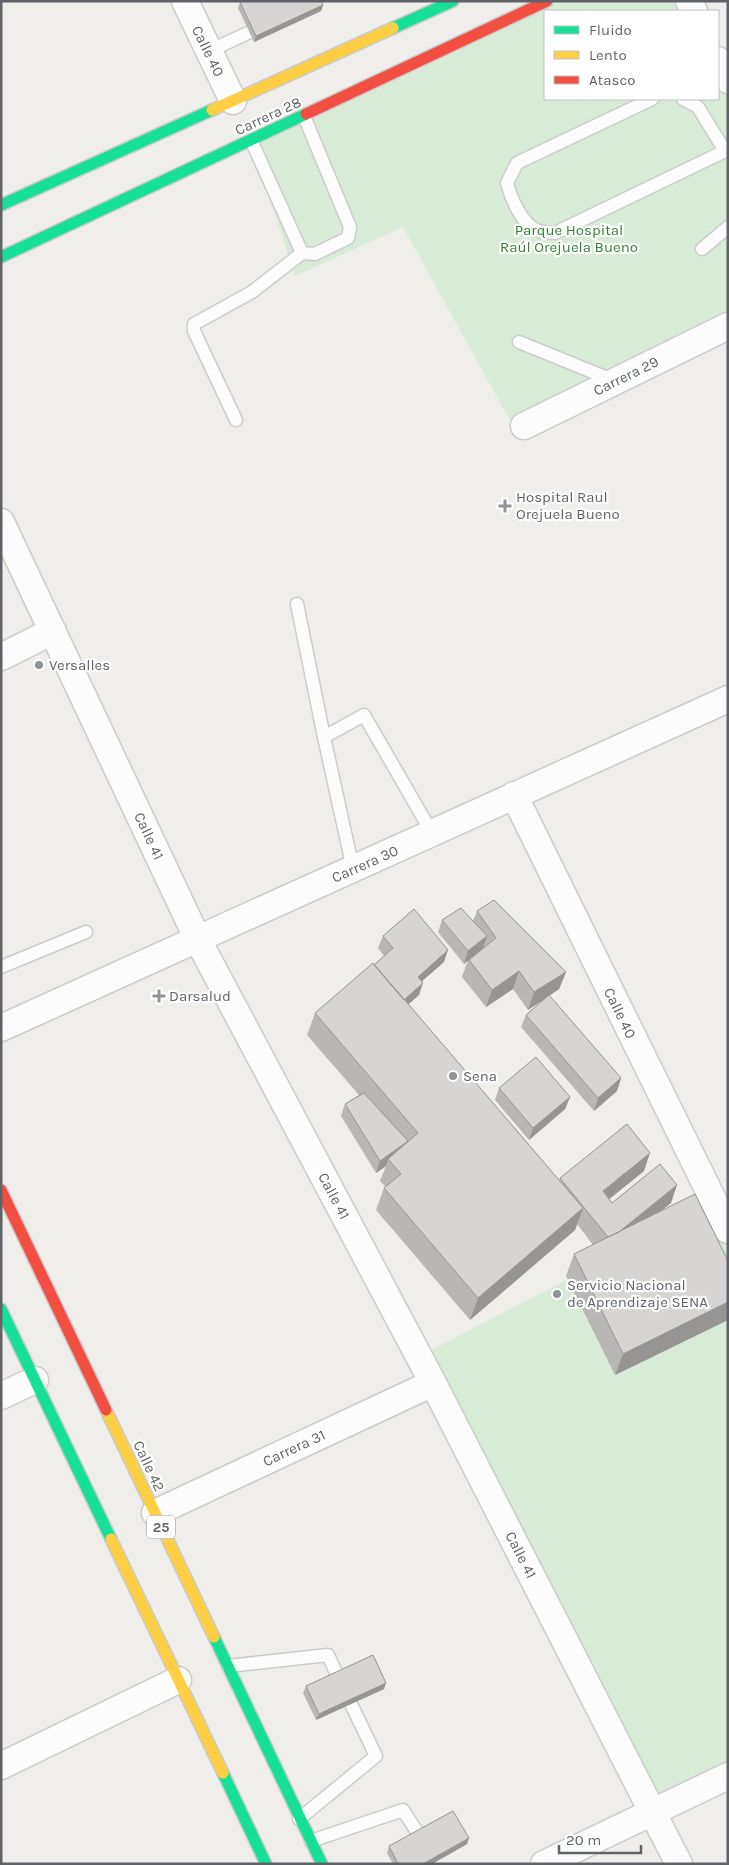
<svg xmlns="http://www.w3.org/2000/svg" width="729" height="1865" font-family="Karla,sans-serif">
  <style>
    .green { fill: #d8ebd6 }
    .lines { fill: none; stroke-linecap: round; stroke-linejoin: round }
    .lane-casing { stroke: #cbcccc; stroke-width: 15 }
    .street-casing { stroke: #cbcccc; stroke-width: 29 }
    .fast-casing { stroke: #cacacb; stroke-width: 14 }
    .slow-casing { stroke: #cacacb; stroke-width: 14 }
    .jam-casing { stroke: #cacacb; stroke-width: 14 }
    .lane { stroke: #fdfcfc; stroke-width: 12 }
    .street { stroke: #fdfcfc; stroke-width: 26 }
    .fast { stroke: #16e098; stroke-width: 11 }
    .slow { stroke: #ffcf43; stroke-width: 11 }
    .jam { stroke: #f24e42; stroke-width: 11 }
    .wall { fill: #b8b7b5 }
    .shaded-wall { fill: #969594 }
    .building { fill: #d6d5d3; stroke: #969594 }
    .poi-dot { fill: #919496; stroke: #fff; stroke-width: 2 }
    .labels { text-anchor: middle; stroke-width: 4.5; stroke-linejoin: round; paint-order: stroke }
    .shield { fill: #fff; stroke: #8f9295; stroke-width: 1 }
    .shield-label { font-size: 14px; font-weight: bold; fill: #5f6368 }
    .street-label { font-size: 15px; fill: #5f6368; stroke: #fff }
    .park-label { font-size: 15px; fill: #348238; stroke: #fff }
    .poi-label { font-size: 15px; fill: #5f6368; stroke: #fff; text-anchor: start }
  </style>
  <rect width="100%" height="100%" fill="#efeeea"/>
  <path class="green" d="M561 1H683L688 11H545V99H718V73L728 94V316L511 422 403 227 295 276 251 140Z
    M715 1204 728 1231V1776L652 1812 419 1356Z"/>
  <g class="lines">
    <defs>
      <path id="lane" d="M209 51 250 32
        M652 99 517 163 507 183C511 198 522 226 539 231 544 233 550 232 555 233L725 151 698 107 683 99
        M251 140 302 253 315 254 348 238 350 227 304 116
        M702 249 728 227
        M519 342 615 381
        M236 420 194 331V324L252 292 302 253
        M297 604 324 737
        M353 869 324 737 364 715 432 833
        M1 967 86 932
        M228 1666 328 1655 338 1677
        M299 1819 376 1756 351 1704
        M311 1841 403 1810 419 1835"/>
      <path id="street" d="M185 1 233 101
        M689 1 694 11
        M718 60 728 80
        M524 426 728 326
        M1 522 198 940 433 1383 679 1864
        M1 657 53 631
        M514 795 728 1230
        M1 1028 728 699
        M1 1396 35 1380
        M155 1513 433 1383
        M1 1766 178 1680
        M544 1864 728 1776"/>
      <path id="fast" d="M393 28 453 1
        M1 205 212 110
        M1 257 306 114
        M1 1309 111 1539
        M214 1637 322 1864
        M223 1773 266 1864"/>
      <path id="slow" d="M212 110 393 28
        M106 1410 214 1637
        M111 1539 223 1773"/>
      <path id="jam" d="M306 114 547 1
        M1 1190 106 1410"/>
    </defs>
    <use href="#lane" class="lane-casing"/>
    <use href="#street" class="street-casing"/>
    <use href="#fast" class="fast-casing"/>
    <use href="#slow" class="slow-casing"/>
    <use href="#jam" class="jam-casing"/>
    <use href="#lane" class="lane"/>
    <use href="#street" class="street"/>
    <use href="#fast" class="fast"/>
    <use href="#slow" class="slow"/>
    <use href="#jam" class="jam"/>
  </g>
  <path class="wall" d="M240 2 323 5 321 11 254 42 238 8Z
    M477 911 566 972 559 989 549 996 621 1078 617 1091 594 1111 521 1027 526 1015 543 1000 528 1010 513 989 486 1007 462 977 468 960 464 964 438 932 442 920 473 921Z
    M383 936 444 962 422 981 419 995 408 1004 559 1180 560 1178 644 1171 609 1199 612 1203H671L659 1212 728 1261V1320L615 1375 566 1276 574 1254 593 1245 577 1224 575 1230 470 1320 376 1210 384 1188 386 1187 380 1181 386 1166 376 1173 341 1116 345 1104 359 1095 307 1035 315 1013 384 956 378 948Z
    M499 1088 570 1097 565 1109 529 1140 495 1100Z
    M306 1686 384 1689 316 1720 303 1693Z
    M467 1844 432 1864H393L387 1853 389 1846Z"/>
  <path class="shaded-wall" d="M323 5 321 11 254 42 256 36Z
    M487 936 483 948 464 964 468 951Z
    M448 950 444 962 413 989 418 977Z
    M519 971 513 989 486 1007 492 990Z
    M566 972 559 989 528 1010 534 992Z
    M423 983 419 995 393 1018 397 1005Z
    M621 1078 617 1091 594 1111 598 1098Z
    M570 1097 565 1109 529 1140 533 1128Z
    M408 1141 388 1159 386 1166 376 1173 380 1161Z
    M650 1153 644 1171 597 1209 603 1191Z
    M677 1185 671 1203 603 1257 609 1239Z
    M583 1208 575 1230 470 1320 478 1298Z
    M728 1302V1320L615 1375 623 1354Z
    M386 1683 384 1689 316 1720 319 1714Z
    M469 1838 467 1844 432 1864H423Z"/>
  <path class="building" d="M241 1H321L323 5 256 36 240 2Z
    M494 900 566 972 534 992 519 971 492 990 469 960 496 938 477 911Z
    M461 908 487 936 468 951 442 920Z
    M414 909 448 950 418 977 423 983 404 1000 374 965 393 948 383 936Z
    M373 963 583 1208 478 1298 384 1188 401 1174 388 1159 418 1133 315 1013Z
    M549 995 621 1078 598 1098 526 1015Z
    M536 1057 570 1097 533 1128 499 1088Z
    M364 1093 408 1141 380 1161 345 1104Z
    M627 1124 650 1153 603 1191 612 1203 660 1164 677 1185 619 1232 608 1237 560 1178Z
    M695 1194 728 1261V1302L623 1354 574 1254Z
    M373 1655 386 1683 319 1714 306 1686Z
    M453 1811 469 1838 423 1864H398L389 1846Z"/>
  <g class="poi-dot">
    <path d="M502.5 498.5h5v5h5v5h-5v5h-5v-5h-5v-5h5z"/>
    <circle cx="39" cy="665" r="5"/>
    <path d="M156.5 988.5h5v5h5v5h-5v5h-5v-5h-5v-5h5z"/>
    <circle cx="453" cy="1076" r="5"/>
    <circle cx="557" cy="1294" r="5"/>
  </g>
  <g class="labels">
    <rect class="shield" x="147" y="1515.5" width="28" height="23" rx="4"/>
    <g class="shield-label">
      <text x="161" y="1532">25</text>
    </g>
    <g class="street-label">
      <text transform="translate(208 51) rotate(64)" y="5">Calle 40</text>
      <text transform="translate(268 116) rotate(-25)" y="5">Carrera 28</text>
      <text transform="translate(626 376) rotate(-26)" y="5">Carrera 29</text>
      <text transform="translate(149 836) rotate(65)" y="5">Calle 41</text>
      <text transform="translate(365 864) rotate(-24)" y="5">Carrera 30</text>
      <text transform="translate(620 1013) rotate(64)" y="5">Calle 40</text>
      <text transform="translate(334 1196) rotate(62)" y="5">Calle 41</text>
      <text transform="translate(294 1448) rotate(-25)" y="5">Carrera 31</text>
      <text transform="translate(149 1466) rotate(65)" y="5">Calle 42</text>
      <text transform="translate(521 1555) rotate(63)" y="5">Calle 41</text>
    </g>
    <g class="park-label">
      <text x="569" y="235">Parque Hospital<tspan x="569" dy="17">Raúl Orejuela Bueno</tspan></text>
    </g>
    <g class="poi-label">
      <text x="516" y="502">Hospital Raul<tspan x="516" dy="17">Orejuela Bueno</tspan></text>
      <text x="49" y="670">Versalles</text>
      <text x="169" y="1001">Darsalud</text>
      <text x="463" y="1081">Sena</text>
      <text x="567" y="1290">Servicio Nacional<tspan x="567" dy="17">de Aprendizaje SENA</tspan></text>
    </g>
  </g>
  <rect width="729" height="1865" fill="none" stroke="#5f6368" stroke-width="5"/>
  <rect x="544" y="10" width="175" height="90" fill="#ffffff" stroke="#bfc1c3"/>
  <rect x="554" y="26" width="25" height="8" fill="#16e098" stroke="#bfc1c3"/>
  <text x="589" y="35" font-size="15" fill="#5f6368">Fluido</text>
  <rect x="554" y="51" width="25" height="8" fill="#ffcf43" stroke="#bfc1c3"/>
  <text x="589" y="60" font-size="15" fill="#5f6368">Lento</text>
  <rect x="554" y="76" width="25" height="8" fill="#f24e42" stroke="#bfc1c3"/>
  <text x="589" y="85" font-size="15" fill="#5f6368">Atasco</text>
  <path d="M559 1845v8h82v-8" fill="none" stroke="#5f6368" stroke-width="2.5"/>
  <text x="566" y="1845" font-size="15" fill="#5f6368" stroke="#ffffff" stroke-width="4" paint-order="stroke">20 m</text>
</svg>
